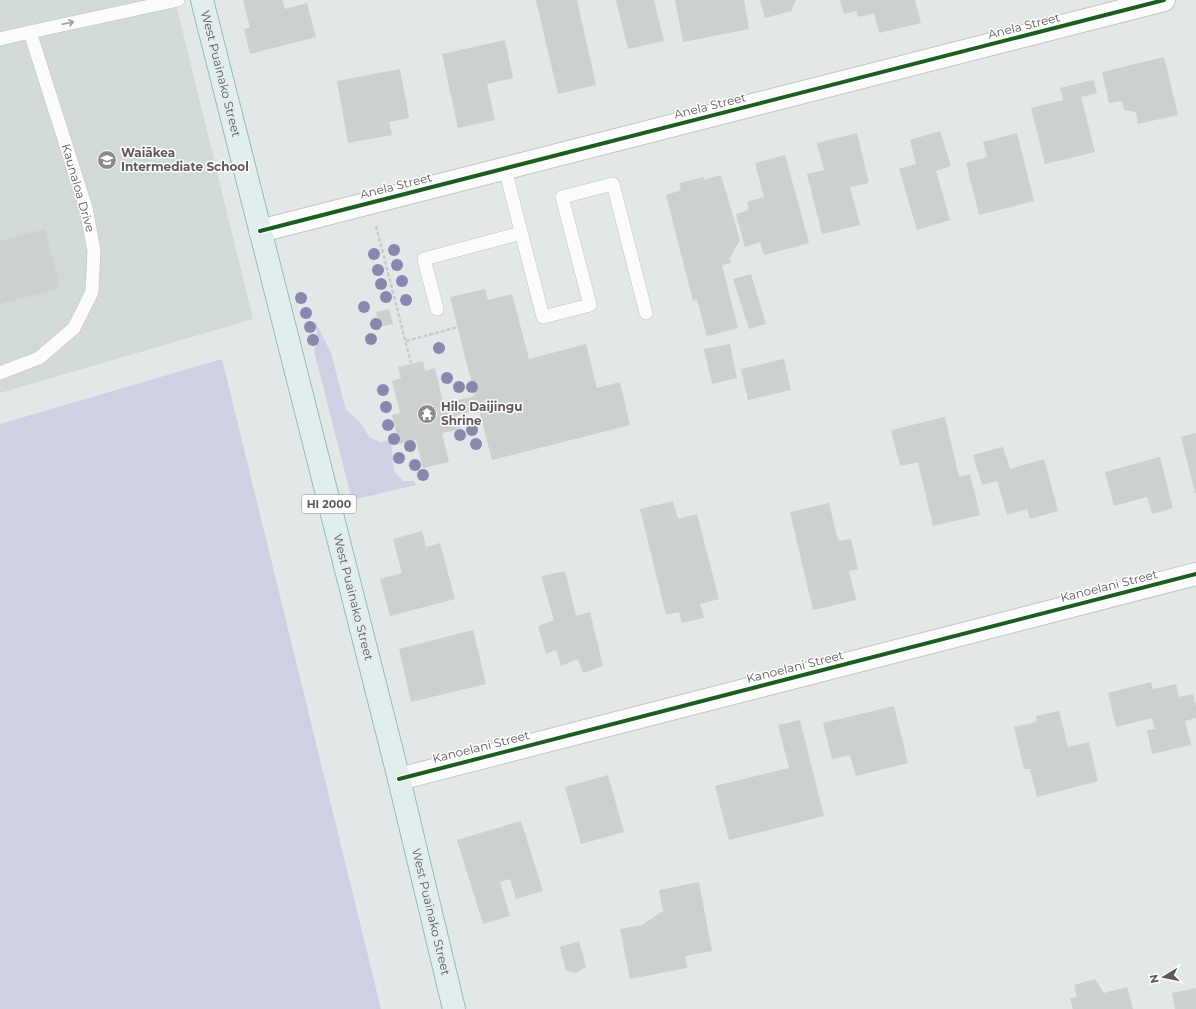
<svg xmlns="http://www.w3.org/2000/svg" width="1196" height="1009" font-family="Montserrat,sans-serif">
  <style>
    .education { fill: #d1dad8 }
    .green { fill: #cfd0e4 }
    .building { fill: #ccd0cf }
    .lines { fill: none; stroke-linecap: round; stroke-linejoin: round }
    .service-casing { stroke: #c3c4c4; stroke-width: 14 }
    .minor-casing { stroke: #c3c4c4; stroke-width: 24 }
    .trunk-casing { stroke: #92bdb4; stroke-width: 24 }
    .path { stroke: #ccc9ce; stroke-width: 2.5; stroke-dasharray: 4 2; stroke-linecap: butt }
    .service { stroke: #fbfcfb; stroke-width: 13 }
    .minor { stroke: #fbfcfb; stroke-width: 22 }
    .trunk { stroke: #e2eeed; stroke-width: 22 }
    .cycleway-casing { stroke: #fff; stroke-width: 6 }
    .cycleway { stroke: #1b5e20; stroke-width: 4 }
    .tree { fill: #8a87ae }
    .oneway { stroke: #9e9a9b }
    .labels { text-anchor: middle; stroke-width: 3; stroke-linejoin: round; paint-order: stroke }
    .shield { fill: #fff; stroke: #908a8c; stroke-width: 1 }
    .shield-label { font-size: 11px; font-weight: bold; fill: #60585b }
    .street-label { font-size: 12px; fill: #60585b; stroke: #fff }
    .poi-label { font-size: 12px; font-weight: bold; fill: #60585b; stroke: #fff; text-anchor: start }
  </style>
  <rect width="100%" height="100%" fill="#e2e8e7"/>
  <path class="education" d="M0 0H175L253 319 0 393Z"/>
  <path class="green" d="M315 321 331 353 346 410 360 422 369 437 380 442 391 440 394 471 403 481H414L416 485 352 500 314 351 318 340Z
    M222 359 381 1009H0V424Z"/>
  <path class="building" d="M243 0H282L285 9 307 3 316 37 250 54 244 29 250 28Z
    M536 0H577L596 85 558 94Z
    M616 0H654L664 41 628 49Z
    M675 0H744L749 29 683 42Z
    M760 0H796L791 11 765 18Z
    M840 0H915L921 23 879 33 874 13 858 17 857 11 844 14Z
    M505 40 513 78 487 84 495 120 458 128 442 54Z
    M1164 57 1178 115 1138 124 1136 112 1124 110 1122 101 1109 103 1102 72Z
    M400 69 409 118 389 122 392 135 348 143 337 81Z
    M1093 80 1097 93 1081 97 1095 152 1045 164 1031 108 1063 100 1060 88Z
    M940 131 951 166 936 171 950 220 917 230 899 169 916 164 910 140Z
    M857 133 869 183 850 187 860 225 822 234 807 174 824 170 817 143Z
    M1017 133 1034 201 979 215 966 163 987 157 983 142Z
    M785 155 809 243 764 255 760 242 745 247 736 214 749 210 747 202 764 197 755 163Z
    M721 175 740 240 730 258 731 263 722 265 738 328 707 336 697 300 693 301 666 195 681 190 679 183 704 177 703 180Z
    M45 229 60 288 0 304V241Z
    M751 274 766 324 749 329 733 279Z
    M485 289 488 300 512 294 529 359 586 344 597 388 620 382 630 425 492 460 479 410 457 415 461 429 442 433 449 462 423 468 416 440 399 444 392 415 400 413 392 381 401 378 398 367 423 361 425 371 435 368 443 402 453 399 454 401 475 396 450 297Z
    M389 309 393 324 380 327 376 312Z
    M730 344 737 378 712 384 704 349Z
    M784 359 791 390 748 400 741 369Z
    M945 417 959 477 970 474 980 515 933 526 918 462 900 466 891 430Z
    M1196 433V493H1195L1181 437Z
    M1003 447 1010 469 1044 459 1058 511 1030 519 1027 509 1007 515 997 481 982 485 973 455Z
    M1160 457 1173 508 1152 514 1147 497 1114 506 1105 472Z
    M673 501 678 519 697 514 719 599 700 604 704 618 682 623 679 612 666 615 640 509Z
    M829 503 838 541 851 539 858 569 849 571 856 600 813 610 790 512Z
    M422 531 426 547 440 543 455 599 390 616 380 579 402 573 393 539Z
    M565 571 576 616 590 612 603 666 583 673 578 659 561 666 556 650 546 654 538 626 554 620 541 576Z
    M473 630 486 684 411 702 399 649Z
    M1151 682 1153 689 1176 684 1179 697 1193 694 1196 706V718L1185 721 1191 745 1152 754 1147 730 1155 729 1152 718 1116 727 1108 693Z
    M894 706 908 763 856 776 850 755 832 759 823 723Z
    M1059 711 1068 747 1089 742 1098 781 1037 797 1030 769H1024L1014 727 1037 722 1036 716Z
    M800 720 824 816 729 840 715 786 789 768 778 725Z
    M608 775 624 832 581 844 565 787Z
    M521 821 543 891 516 899 510 879 500 882 510 916 483 924 457 840Z
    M699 882 712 951 685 956 687 968 630 979 620 929 642 925 663 911 659 890Z
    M579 941 586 967 576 973 566 971 560 947Z
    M1095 979 1104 993 1127 987 1133 1009H1073L1070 998 1077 997 1074 985Z
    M1196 988V1009H1175L1172 993Z"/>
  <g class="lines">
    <defs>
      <path id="service" d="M0 39 30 32 178 0
        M505 169 543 317 590 305 562 197 613 184 646 313
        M437 309 424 259 521 233
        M0 373 39 358 74 328 92 292 94 251 86 208 30 32"/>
      <path id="minor" d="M260 231 1164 0
        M399 779 1196 574"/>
      <g id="trunk">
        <path id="s1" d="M202 0 399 779 454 1009"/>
      </g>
    </defs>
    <use href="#service" class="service-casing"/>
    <use href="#minor" class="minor-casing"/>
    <use href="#trunk" class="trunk-casing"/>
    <path class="path" d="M376 226 411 363
      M406 341 458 327"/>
    <use href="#service" class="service"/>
    <use href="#minor" class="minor"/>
    <use href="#trunk" class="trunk"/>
    <defs>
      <path id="cycleway" d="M260 231 1164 0
        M399 779 1196 574"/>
    </defs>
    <use href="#cycleway" class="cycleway-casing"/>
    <use href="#cycleway" class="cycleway"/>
  </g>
  <g class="tree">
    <circle cx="394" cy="250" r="6"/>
    <circle cx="374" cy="254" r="6"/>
    <circle cx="397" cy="265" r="6"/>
    <circle cx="378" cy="270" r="6"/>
    <circle cx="402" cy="281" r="6"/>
    <circle cx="381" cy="284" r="6"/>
    <circle cx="386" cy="297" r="6"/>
    <circle cx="301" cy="298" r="6"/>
    <circle cx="406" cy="300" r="6"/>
    <circle cx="364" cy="307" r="6"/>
    <circle cx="306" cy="313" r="6"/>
    <circle cx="376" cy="324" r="6"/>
    <circle cx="310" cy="327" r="6"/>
    <circle cx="371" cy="339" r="6"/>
    <circle cx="313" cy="340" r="6"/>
    <circle cx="439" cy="348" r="6"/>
    <circle cx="447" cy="378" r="6"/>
    <circle cx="459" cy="387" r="6"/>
    <circle cx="472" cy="387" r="6"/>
    <circle cx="383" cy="390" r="6"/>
    <circle cx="386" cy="407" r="6"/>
    <circle cx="388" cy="425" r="6"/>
    <circle cx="472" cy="430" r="6"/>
    <circle cx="460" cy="435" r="6"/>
    <circle cx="394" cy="439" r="6"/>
    <circle cx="476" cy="444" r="6"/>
    <circle cx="410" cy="446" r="6"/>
    <circle cx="399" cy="458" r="6"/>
    <circle cx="415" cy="465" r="6"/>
    <circle cx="423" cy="475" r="6"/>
  </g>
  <defs><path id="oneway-shaft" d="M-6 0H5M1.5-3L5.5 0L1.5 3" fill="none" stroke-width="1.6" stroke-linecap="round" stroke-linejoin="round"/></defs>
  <use class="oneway" href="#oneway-shaft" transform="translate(68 23) rotate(-12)"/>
  <defs>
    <symbol id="school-disc" viewBox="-11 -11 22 22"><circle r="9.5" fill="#8e8a8c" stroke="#fff"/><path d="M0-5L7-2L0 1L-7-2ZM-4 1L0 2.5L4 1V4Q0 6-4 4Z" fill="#fff"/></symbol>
    <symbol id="temple-disc" viewBox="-11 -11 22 22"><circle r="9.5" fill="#8e8a8c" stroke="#fff"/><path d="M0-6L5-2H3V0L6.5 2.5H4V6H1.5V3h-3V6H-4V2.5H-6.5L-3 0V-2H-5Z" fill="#fff"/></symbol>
  </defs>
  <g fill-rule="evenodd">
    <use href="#school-disc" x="96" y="149" width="22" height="22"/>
    <use href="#temple-disc" x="416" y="403" width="22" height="22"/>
  </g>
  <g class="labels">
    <rect class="shield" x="302" y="495" width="54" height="18" rx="3"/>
    <g class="shield-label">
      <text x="329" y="508">HI 2000</text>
    </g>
    <g class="street-label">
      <text transform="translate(1024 26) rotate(-14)" y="4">Anela Street</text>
      <text dy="4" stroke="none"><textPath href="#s1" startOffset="76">West Puainako Street</textPath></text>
      <text transform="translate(710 106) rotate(-14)" y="4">Anela Street</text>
      <text transform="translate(396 186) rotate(-14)" y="4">Anela Street</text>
      <text transform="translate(78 188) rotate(74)" y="4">Kaunaloa Drive</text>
      <text transform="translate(1109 586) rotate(-14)" y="4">Kanoelani Street</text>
      <text dy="4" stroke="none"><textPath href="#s1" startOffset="616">West Puainako Street</textPath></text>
      <text transform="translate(795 667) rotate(-14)" y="4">Kanoelani Street</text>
      <text transform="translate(481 747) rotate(-14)" y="4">Kanoelani Street</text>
      <text dy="4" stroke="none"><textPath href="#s1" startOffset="940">West Puainako Street</textPath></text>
    </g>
    <g class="poi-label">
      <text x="121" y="157">Waiākea<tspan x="121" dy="14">Intermediate School</tspan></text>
      <text x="441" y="411">Hilo Daijingu<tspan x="441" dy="14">Shrine</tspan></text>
    </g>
  </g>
  <g transform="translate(1164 977) rotate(260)" stroke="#ffffff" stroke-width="3" paint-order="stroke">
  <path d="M0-3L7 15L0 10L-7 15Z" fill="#60585b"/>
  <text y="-6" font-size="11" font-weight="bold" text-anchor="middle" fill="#60585b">N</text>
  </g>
</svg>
